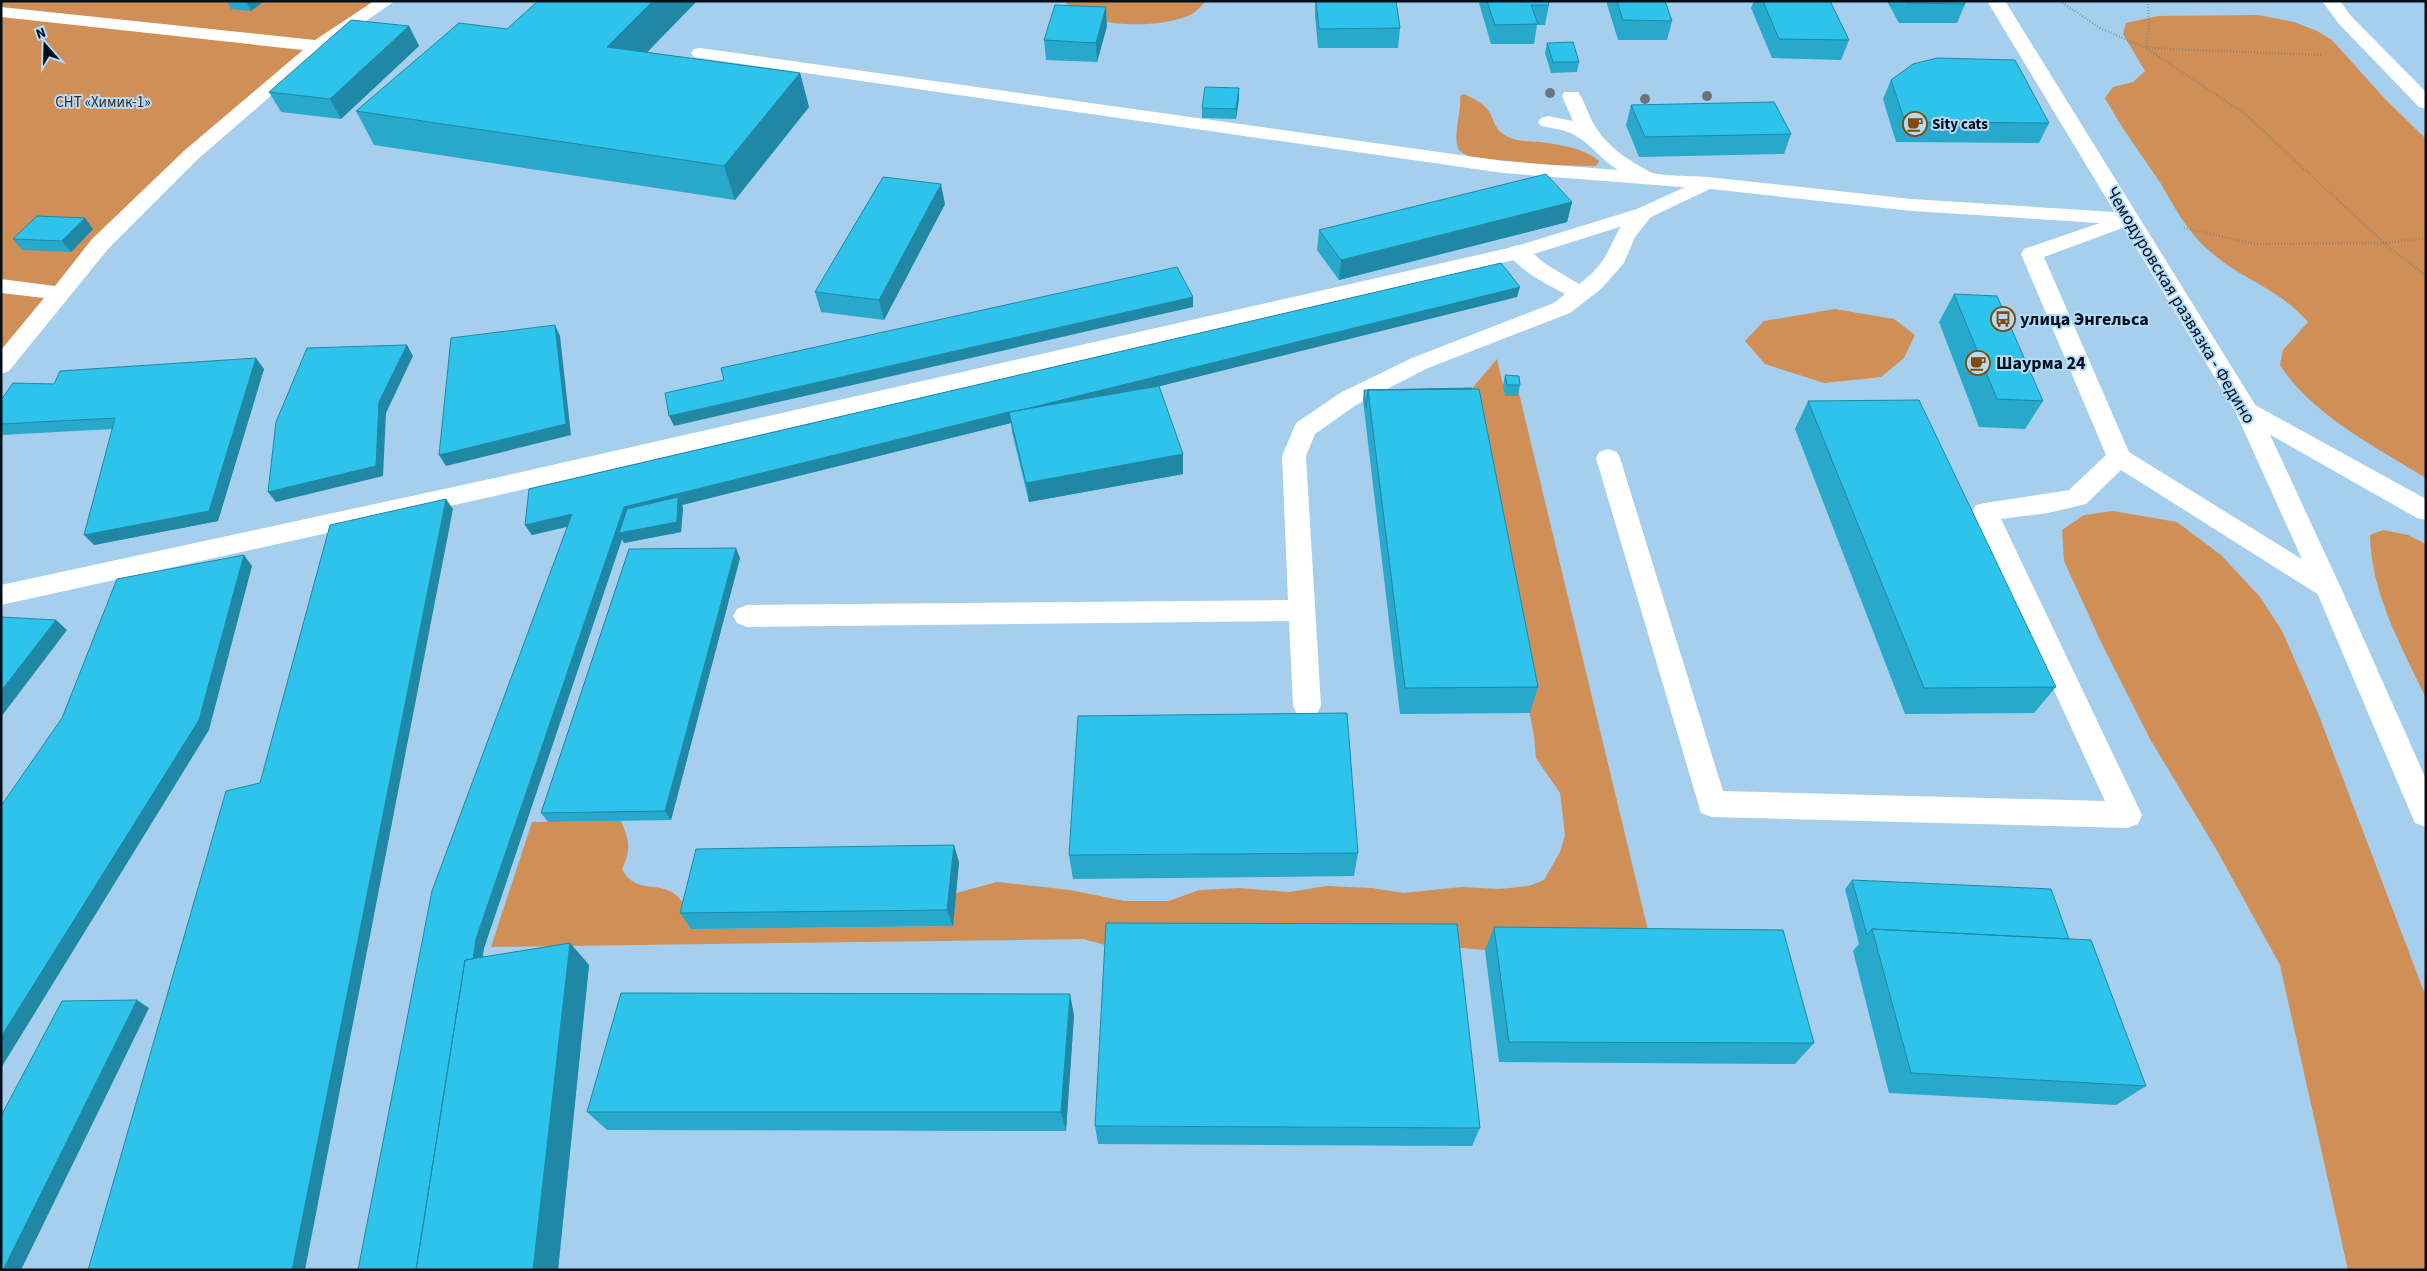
<svg xmlns="http://www.w3.org/2000/svg" width="2427" height="1271" font-family="'Source Sans 3',sans-serif">
  <style>
    .green { fill: #cf8f56 }
    .lines { fill: none; stroke-linecap: round; stroke-linejoin: round }
    .path { stroke: #607c92; stroke-width: 2.5; stroke-dasharray: 0.5 2.5; stroke-linecap: butt }
    .lane { fill: #fff; fill-rule: evenodd }
    .street { fill: #fff; fill-rule: evenodd }
    .secondary { fill: #fff; fill-rule: evenodd }
    .tree { fill: #6c7479 }
    .wall { fill: #28a8ca }
    .shaded-wall { fill: #2088a4 }
    .building { fill: #2ec3eb; stroke: #2088a4 }
    .labels { text-anchor: middle; stroke-width: 4; stroke-linejoin: round; paint-order: stroke }
    .far-park-label { font-size: 15px; fill: #3d2a1a; stroke: #b2dbfb }
    .far-poi-label { font-size: 15px; font-weight: bold; fill: #020e18; stroke: #b2dbfb; text-anchor: start }
    .street-label { font-size: 18px; fill: #020e18; stroke: #b2dbfb }
    .poi-label { font-size: 18px; font-weight: bold; fill: #020e18; stroke: #b2dbfb; text-anchor: start }
  </style>
  <rect width="100%" height="100%" fill="#a6ceed"/>
  <path class="green" d="M1 1H386L192 154 1 366Z
    M1065 1H1206C1202 5 1197 11 1192 14 1165 29 1083 30 1065 1Z
    M2258 15 2294 22 2317 31 2332 40 2385 99 2426 139V478C2377 448 2311 414 2280 365L2283 350 2308 322C2280 289 2243 280 2213 254 2184 230 2176 207 2157 178 2139 151 2120 126 2105 98L2113 87 2133 82 2145 71 2123 34 2126 23 2158 16Z
    M1464 94C1473 98 1487 105 1491 115 1494 122 1496 129 1503 134 1514 142 1528 141 1541 142 1560 145 1584 148 1599 161L1596 166 1549 165 1470 157C1467 155 1462 153 1460 151 1451 141 1462 111 1460 96Z
    M1835 309 1894 319 1915 335 1904 358 1881 377 1824 383 1765 364 1745 341 1764 321Z
    M1497 359 1503 385H1517L1653 951 1485 950 1450 947 1109 946 1083 939 491 947 532 822 621 821C630 842 631 849 622 869 636 898 666 876 683 903 688 910 689 921 691 929L952 926 956 893 997 882 1070 890 1124 901H1169L1199 890 1239 888 1289 892 1326 886 1372 888 1403 893 1462 887 1499 889 1529 886 1544 880 1560 852 1565 835 1560 793 1536 758 1534 736 1473 418 1463 399Z
    M2113 511 2177 522 2221 555 2260 597 2282 631 2318 713 2426 997V1270H2348L2280 965 2215 847 2150 739 2101 642 2064 561 2062 530 2084 515Z
    M2383 530 2408 535 2426 544V698C2401 646 2371 593 2370 535Z"/>
  <g class="lines">
    <path class="path" d="M2060 1 2100 28 2146 48 2322 55
      M2148 1 2149 26 2146 48 2244 113 2384 243 2426 276
      M2184 228 2254 244 2384 243 2426 238"/>
    <path class="lane" d="M374 1H395L324 50 199 158 108 249 9 371 1 374V350L44 298 1 293V279L55 286 92 239 185 150 303 50 1 17V7L315 40Z
      M700 48 1503 161 1618 170C1600 159 1587 139 1568 132 1560 129 1550 128 1541 126L1538 122 1541 118 1548 116 1573 121 1562 96 1564 92H1578C1586 103 1589 118 1597 129 1610 149 1630 161 1650 172 1656 176 1697 176 1707 177L1714 179 1717 183 1714 187 1707 189 1503 173 694 57 691 53 694 49Z
      M1644 207 1651 209 1654 213 1635 237 1624 263 1601 289 1570 313 1428 368 1356 405 1315 434 1306 456 1321 706 1317 714 1307 718 1297 714 1293 706 1289 621 747 627 737 623 733 616 737 609 747 605 1288 600 1282 456 1296 423 1340 393 1412 358 1554 303 1565 294C1545 283 1521 272 1507 252L1510 247 1518 245 1526 247 1544 263 1579 284C1589 277 1601 265 1606 255 1616 238 1623 212 1644 207Z
      M2129 213 2136 215 2139 219 2136 223 2044 257 2129 452 2337 581 2341 588 2337 595 2328 598 2319 595 2121 470 2086 504 2048 513 2001 519 2142 815 2138 824 2127 828 1712 817 1701 813 1596 458 1599 452 1608 449 1617 452 1620 458 1723 791 2105 801 1972 512 1976 505 1985 503 2069 490 2106 455 2021 254 2024 249Z"/>
    <path class="street" d="M2322 1H2340L2351 16 2426 92V109L2419 107 2339 24Z
      M1707 177 1912 199 2129 213 2136 215 2139 219 2136 223 2129 225 1912 211 1710 189 1651 217 1518 259 504 494 1 605V585L504 476 1513 247 1637 209Z
      M2247 403 2255 405 2426 499V520L2417 518 2239 417 2235 411 2239 405Z"/>
    <path class="secondary" d="M1987 1H2005L2259 411 2341 588 2426 779V827L2415 823 2411 814 2315 588 2235 411Z"/>
  </g>
  <g class="tree">
    <circle cx="1550" cy="93" r="5"/>
    <circle cx="1707" cy="96" r="5"/>
    <circle cx="1645" cy="99" r="5"/>
  </g>
  <path class="wall" d="M227 1H264L251 11 231 9Z
    M697 1 647 52 800 73 809 107 735 200 374 145 356 111 507 29Z
    M1315 1H1396L1400 28 1398 48H1318L1315 16Z
    M1479 1H1548L1549 5 1545 25H1537L1534 44H1491L1479 3Z
    M1606 1H1665L1672 21 1667 40H1618Z
    M1754 1H1830L1849 40 1841 60 1772 58 1751 8Z
    M1887 1H1964L1965 4 1957 23H1899Z
    M409 26 419 46 341 119 281 112 269 92Z
    M1107 26 1097 62 1046 60 1044 40Z
    M1547 43 1579 62 1577 72 1551 73 1545 53Z
    M1891 80 2049 123 2039 143 1896 142 1883 99Z
    M1239 88V98L1236 119 1202 118V108Z
    M1631 105 1791 134 1784 154 1639 157 1626 125Z
    M1572 202 1567 222 1339 280 1317 250 1319 230Z
    M945 204 884 320 821 312 815 292Z
    M93 229 71 252 22 250 13 239Z
    M1954 294 2043 401 2025 429 1979 427 1939 322Z
    M1517 297 1159 386 1183 474 1029 502 1012 432 1011 423 682 505 683 508 681 532 624 543 622 539 484 948 482 957 570 943 589 965 558 1270H358L567 527 532 535 525 525Z
    M264 369 218 521 94 545 112 429 1 435V424L54 384Z
    M1505 375 1520 385 1518 396H1505L1503 386Z
    M1472 388 1538 687 1530 713 1400 714 1363 400 1364 390Z
    M1808 401 2056 687 2034 713 1905 714 1795 429Z
    M740 558 671 820 548 822 541 813Z
    M1358 853 1354 876 1073 879 1069 855Z
    M959 862 953 926 691 929 680 913Z
    M1852 880 2069 939 2146 1086 2116 1105 1889 1093 1853 951 1859 944 1845 889Z
    M1494 927 1814 1043 1795 1064 1499 1062 1485 950Z
    M1074 1015 1066 1131 607 1130 587 1112Z
    M1095 1126 1480 1128 1472 1146 1098 1144Z"/>
  <path class="shaded-wall" d="M246 1H264L251 11Z
    M653 1H697L619 81 607 47Z
    M1106 7 1107 26 1097 62 1096 43Z
    M409 26 419 46 341 119 330 99Z
    M800 73 809 107 735 200 724 166Z
    M1239 88V98L1236 119V109Z
    M941 184 945 204 884 320 879 300Z
    M1572 202 1567 222 1339 280 1341 260Z
    M85 218 93 229 71 252 62 241Z
    M1520 287 1517 297 1012 423 1009 412Z
    M1193 297V307L674 426 669 416Z
    M555 325 560 336 571 435 446 466 439 455Z
    M407 345 413 356 386 413 383 476 276 502 268 492Z
    M256 358 264 369 218 521 94 545 84 535Z
    M1009 412 1011 423 682 505 683 508 681 532 624 543 622 539 484 948 438 1270H427L476 939 624 507Z
    M1183 454V474L1029 502 1026 483Z
    M446 499 453 509 305 1270H292Z
    M572 514 577 524 532 535 525 525Z
    M736 548 740 558 671 820 665 811Z
    M244 555 252 566 209 730 1 1068V1037Z
    M56 620 67 630 1 717V691Z
    M954 845 959 862 953 926 947 910Z
    M570 943 589 965 558 1270H533Z
    M1070 994 1074 1015 1066 1131 1061 1112Z
    M137 1000 149 1008 21 1270H3Z"/>
  <path class="building" d="M538 1H653L607 47 800 73 724 166 356 111 459 23 507 29Z
    M1316 1H1396L1400 28 1319 29Z
    M1487 1H1548L1549 5H1531L1538 24 1495 25Z
    M1617 1H1665L1672 21 1623 20Z
    M1763 1H1830L1849 40 1779 39Z
    M1906 1H1964L1965 4 1907 3Z
    M1055 5 1106 7 1096 43 1044 40Z
    M351 20 409 26 330 99 269 92Z
    M1573 42 1579 62H1553L1547 43Z
    M1937 58 2015 60 2049 123 1905 122 1891 80 1913 64Z
    M1205 87 1239 88 1236 109 1202 108Z
    M1774 102 1791 134 1645 137 1631 105Z
    M1546 174 1572 202 1341 260 1319 230Z
    M883 177 941 184 879 300 815 292Z
    M37 216 85 218 62 241 13 239Z
    M1501 263 1520 287 1021 410 1009 412 624 507 476 939 473 959 465 960 416 1270H358L432 891 572 514 525 525 529 489Z
    M1177 267 1193 297 669 416 665 393 724 380 721 368Z
    M1954 294 1997 296 2043 401 1997 399Z
    M555 325 566 424 439 455 451 338Z
    M407 345 379 402 376 466 268 492 276 422 307 348Z
    M256 358 209 511 84 535 115 418 1 424V400L13 383 54 384 60 371Z
    M1505 375 1519 376 1520 385H1507Z
    M1159 386 1183 454 1026 483 1009 412Z
    M1472 388V389L1368 390 1366 408 1364 390Z
    M1479 389 1538 687 1405 688 1368 390Z
    M1919 400 2056 687 1924 688 1808 401Z
    M678 497 677 522 619 533 627 509Z
    M446 499 292 1270H88L226 791 260 783 330 525Z
    M736 548 665 811 541 813 629 549Z
    M244 555 199 720 1 1037V806L62 718 117 579Z
    M1 617 56 620 1 691Z
    M1347 713 1358 853 1069 855 1078 716Z
    M954 845 947 910 680 913 696 849Z
    M1852 880 2051 889 2069 939 1872 929 1867 935Z
    M1106 923 1457 924 1480 1128 1095 1126Z
    M1494 927 1783 930 1814 1043 1509 1042Z
    M1872 929 2091 940 2146 1086 1911 1073Z
    M570 943 533 1270H416L465 960Z
    M621 993 1070 994 1061 1112H587Z
    M137 1000 3 1270H1V1116L62 1001Z"/>
  <defs>
    <symbol id="cafe-ring" viewBox="-11 -11 22 22"><circle r="9.5" fill="#b2dbfb" stroke="#854a02" stroke-width="1.5"/><path d="M-5.5-4.5H6V0H3Q3 3.5 0 3.5H-2.5Q-5.5 3.5-5.5 0ZM3-3.2v2h1.7v-2ZM-6 4.5H4V6H-6Z" fill="#854a02"/></symbol>
    <symbol id="bus-ring" viewBox="-11 -11 22 22"><circle r="9.5" fill="#b2dbfb" stroke="#854a02" stroke-width="1.5"/><path d="M-5-6H5V4H4V6H2V4H-2V6H-4V4H-5ZM-3.5-4V0h7V-4ZM-3.5 1.2v1.5H-2V1.2ZM2 1.2v1.5H3.5V1.2Z" fill="#854a02"/></symbol>
  </defs>
  <g fill-rule="evenodd">
    <use href="#cafe-ring" x="1901" y="110" width="28" height="28"/>
    <use href="#bus-ring" x="1989" y="305" width="28" height="28"/>
    <use href="#cafe-ring" x="1964" y="349" width="28" height="28"/>
  </g>
  <g class="labels">
    <g class="far-park-label">
      <text x="103" y="107">СНТ «Химик-1»</text>
    </g>
    <g class="far-poi-label">
      <text x="1932" y="129">Sity cats</text>
    </g>
    <g class="street-label">
      <text transform="translate(2181 305) rotate(59)" y="6">Чемодуровская развязка - Федино</text>
    </g>
    <g class="poi-label">
      <text x="2020" y="325">улица Энгельса</text>
      <text x="1996" y="369">Шаурма 24</text>
    </g>
  </g>
  <rect width="2427" height="1271" fill="none" stroke="#020e18" stroke-width="5"/>
  <g transform="translate(45 45) rotate(340)" stroke="#b2dbfb" stroke-width="4" paint-order="stroke">
  <path d="M0-4L9 19L0 12L-9 19Z" fill="#020e18"/>
  <text y="-8" font-size="14" font-weight="bold" text-anchor="middle" fill="#020e18">N</text>
  </g>
</svg>
